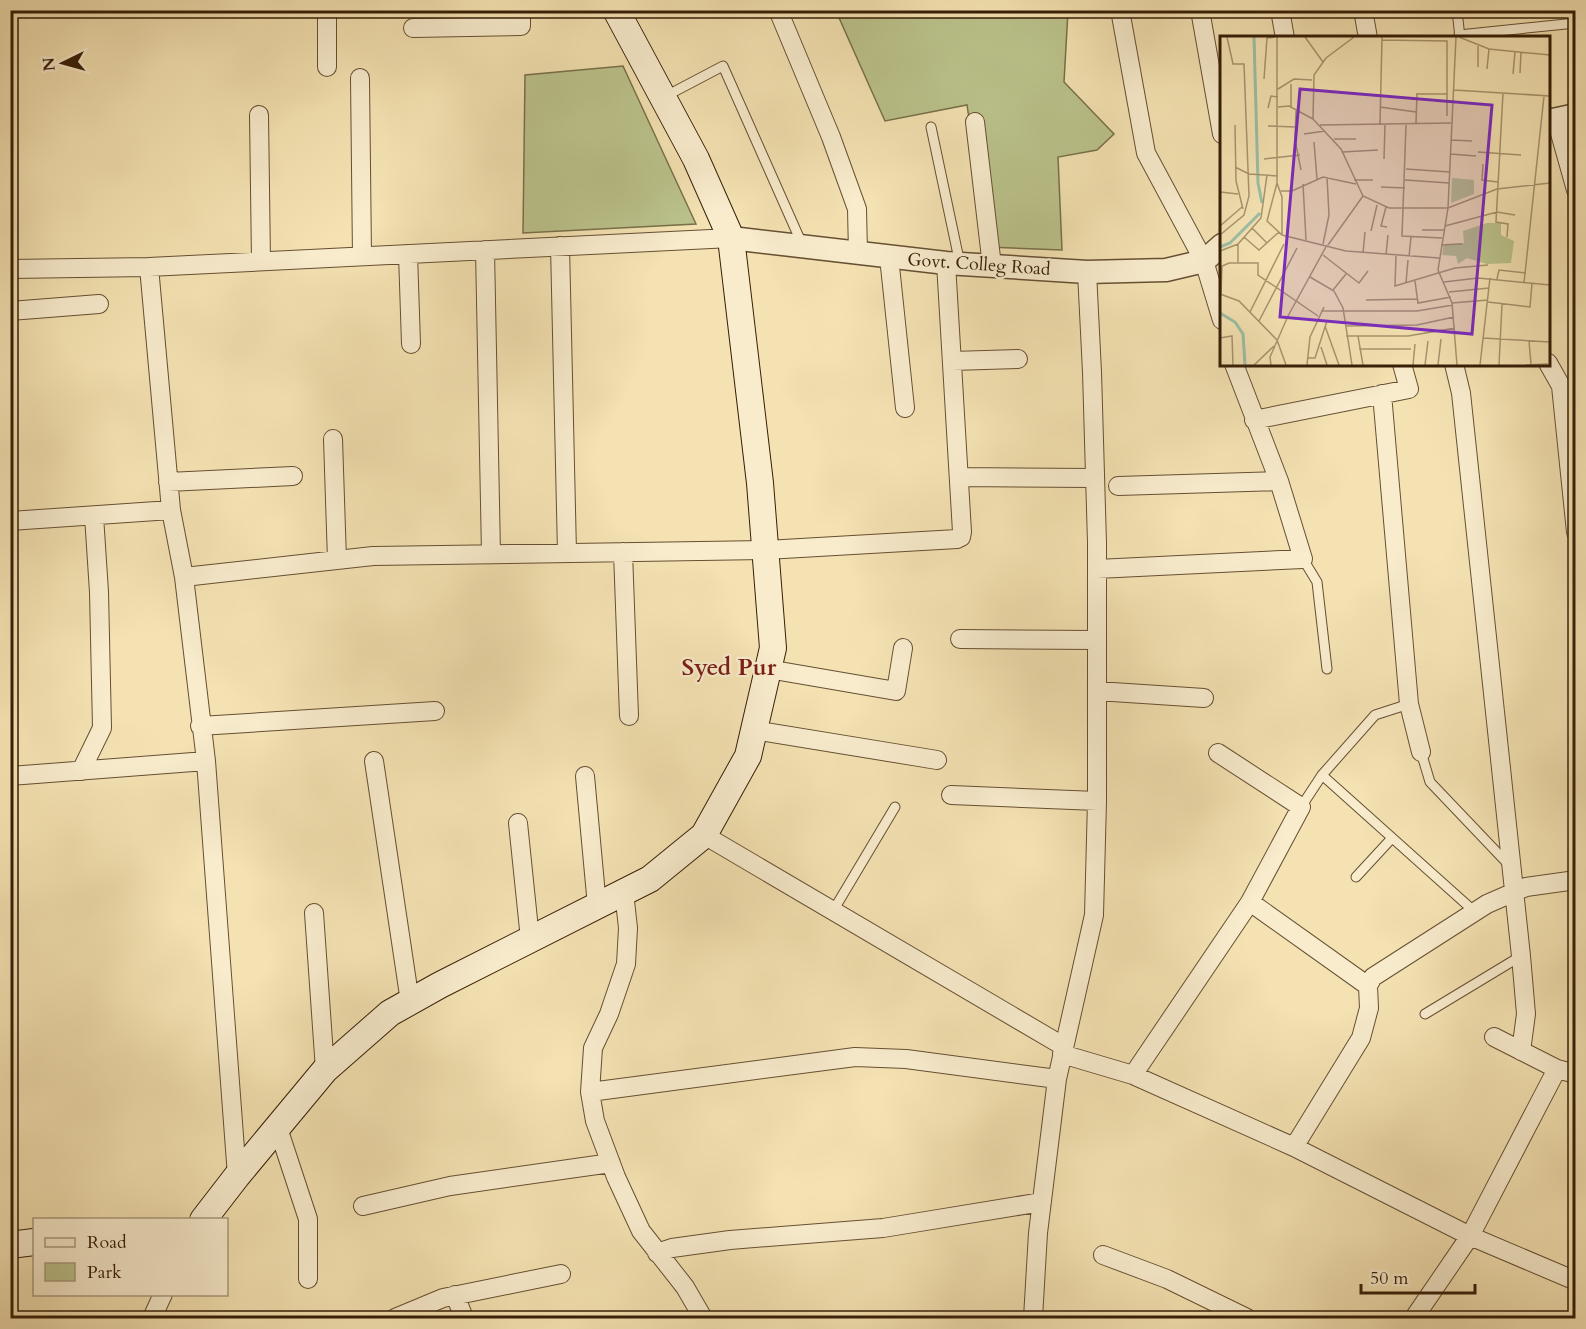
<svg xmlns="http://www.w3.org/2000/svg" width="1586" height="1329" font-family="Cardo,serif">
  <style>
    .green { fill: #bbc38c; stroke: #78704a; stroke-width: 1.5 }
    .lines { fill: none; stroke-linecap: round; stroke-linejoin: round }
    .service-casing { stroke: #664f32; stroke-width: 11 }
    .minor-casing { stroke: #664f32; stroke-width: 20 }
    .tertiary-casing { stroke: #664f32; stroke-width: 25 }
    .secondary-casing { stroke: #361e07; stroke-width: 28 }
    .service { stroke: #f8eccd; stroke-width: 9 }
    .minor { stroke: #f8eccd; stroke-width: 18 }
    .tertiary { stroke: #f8eccd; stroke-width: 22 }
    .secondary { stroke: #f8eccd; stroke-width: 26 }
    .labels { text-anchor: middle; stroke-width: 4.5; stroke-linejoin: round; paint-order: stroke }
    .street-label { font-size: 18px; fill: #361e07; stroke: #f8eccd }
    .district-label { font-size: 24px; font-weight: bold; fill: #7a1f14; stroke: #f8eccd }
    .inset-river { fill: none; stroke: #9cbfa8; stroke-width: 3 }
    .inset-road { fill: none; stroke: #a8946e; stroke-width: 1.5 }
    .view { fill: #7b2cbf; fill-opacity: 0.15; stroke: #7b2cbf; stroke-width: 3 }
    .inset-edge { fill: none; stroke: #361e07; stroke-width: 3 }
  </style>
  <rect width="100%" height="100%" fill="#f4e2b2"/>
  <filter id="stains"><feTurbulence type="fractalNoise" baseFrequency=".00333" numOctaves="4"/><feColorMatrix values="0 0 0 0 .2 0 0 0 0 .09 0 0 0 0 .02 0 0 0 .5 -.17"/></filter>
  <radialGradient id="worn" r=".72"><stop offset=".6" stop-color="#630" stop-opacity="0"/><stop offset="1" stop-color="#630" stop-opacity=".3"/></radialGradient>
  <path class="green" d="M836 11H1068L1064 82 1114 134 1097 150 1058 157 1062 250 988 247 967 105 885 121Z
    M623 66 696 224 523 233 525 75Z"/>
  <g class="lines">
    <defs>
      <path id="service" d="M1457 10 1460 38
        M1459 35 1576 23
        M664 97 723 66 802 244
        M931 127 960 264
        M1303 559 1317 582 1327 669
        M1421 752 1430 782 1510 866
        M1322 775 1475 912
        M1301 807 1322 775 1375 715 1409 704
        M1356 877 1392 838
        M833 911 895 807
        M1425 1014 1521 956"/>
      <path id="minor" d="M327 10V67
        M778 10 831 137 857 209 858 253
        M1120 10 1146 153 1204 261 1222 320
        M1200 10 1222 134
        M1280 10 1285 38
        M1363 10 1368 38
        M413 28 521 26V10
        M360 78 362 256
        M259 115 261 261
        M1556 119 1576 190
        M975 122 992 266
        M560 246 567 553
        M485 250 491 554
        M408 254 411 344
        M889 257 905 408
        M149 267 171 510 184 577 206 761 237 1176
        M10 269 149 267 731 238
        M10 311 99 304
        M952 361 1018 359
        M1548 363 1561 386 1576 532
        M1454 364 1461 393 1521 956 1526 1014 1521 1051
        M1382 394 1409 704 1421 752
        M1254 420 1409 389 1402 364
        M333 439 337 560
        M959 477 1095 478
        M168 482 293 476
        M1118 486 1279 481
        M10 521 171 510
        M623 552 629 716
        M1097 569 1303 559 1279 481 1234 364
        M184 577 373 556 766 550 957 539 961 537 962 532 946 263
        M960 639 1097 640
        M768 669 896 691 903 648
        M1097 691 1204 698
        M200 726 435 711
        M754 730 937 760
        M374 761 410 1002
        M81 771 102 728 99 592 94 516
        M10 776 206 761
        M585 776 597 906
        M951 795 1097 801
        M518 823 530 939
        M704 835 1063 1046
        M624 892 628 928 626 964 609 1014 593 1048 590 1092 595 1121 616 1177 641 1231 685 1287 703 1318
        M1250 902 1368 986
        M314 913 325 1070
        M1494 1037 1557 1069 1576 1074
        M1062 1054 1133 1075 1294 1147 1470 1236 1576 1281
        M1133 1075 1250 902 1301 807 1218 753
        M590 1092 855 1057 906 1059 1057 1079
        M278 1128 308 1219V1279
        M1294 1147 1361 1038 1369 1008 1368 986 1373 977 1487 904 1526 887 1576 880
        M363 1206 450 1186 611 1163
        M657 1253 672 1248 730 1240 883 1228 1042 1202
        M1103 1255 1167 1279 1247 1318
        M455 1295 464 1318
        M152 1318 163 1294
        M395 1318 443 1298 561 1274
        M1033 1318 1038 1233 1057 1079 1094 915 1097 801V543L1092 372 1087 272
        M1414 1318 1470 1236 1557 1069"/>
      <path id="tertiary" d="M1548 121 1576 115
        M731 238 946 263 1087 272 1166 270 1204 261 1222 245"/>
      <path id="secondary" d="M203 1220 237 1176 325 1070 390 1013 440 985 650 879 704 835 748 756 773 648 760 483 731 238 696 159 616 10
        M10 1245 34 1242"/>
    </defs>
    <use href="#service" class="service-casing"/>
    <use href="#minor" class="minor-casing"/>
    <use href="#tertiary" class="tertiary-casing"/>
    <use href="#secondary" class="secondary-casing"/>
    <use href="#service" class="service"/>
    <use href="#minor" class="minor"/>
    <use href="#tertiary" class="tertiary"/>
    <use href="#secondary" class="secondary"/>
  </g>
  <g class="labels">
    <g class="street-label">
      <text transform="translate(979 264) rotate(4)" y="6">Govt. Colleg Road</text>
    </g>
    <g class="district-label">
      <text x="729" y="675">Syed Pur</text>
    </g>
  </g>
  <g transform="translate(1220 36)">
    <rect width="330" height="330" fill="#f4e2b2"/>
    <path d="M232 142 254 144V158L231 167ZM267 187H281V199L294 205 291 227 267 228 247 222 238 228 236 220 222 219 224 208 244 207 243 195Z" fill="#bbc38c"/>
    <path class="inset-river" d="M34 1 38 147 42 167M0 211 10 207 40 177M0 277 15 286 23 298 25 329"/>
    <path class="inset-road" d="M57 1V147L62 161V199M85 1 103 26M134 1 106 22 94 39 93 83 121 113 143 160 169 172H228L277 153 330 147M236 1 228 172 218 234 232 267 237 329M239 1 269 13 330 19M162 4 227 5V80M258 31V10M267 33 269 13M300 37 301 16M293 38 295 16M44 43 47 2 55 1M71 48V71M58 53 74 43 92 44M234 54 330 60M283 57 276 186 288 188 287 201M197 58H227M58 71 69 70 93 83M160 71 196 76M48 72 51 60 58 61M76 73 75 104 81 134M196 87 197 57M15 89 16 145 23 173M100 89 231 87M160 89 162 1M186 89 182 200 222 202M48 90 75 91M84 98 105 95M114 103H136M231 104 252 105M94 106 97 143M122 116 158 114M258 116 301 119M230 118 256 120M44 123 80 119M164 123 165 89M263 128 262 144 278 146M15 131 29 138 58 140M186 133 230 136M134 144H153M185 144 229 147M57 147 47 185 62 199 126 215 219 222M83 148 86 204M161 151 185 152M61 155H72L103 141 136 148M0 156 18 158M166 171 161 190 167 191M0 190 22 171M225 190 277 176 295 179M32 192 47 207M202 194H224M151 195 157 169M0 199 24 179 29 160 24 28H13L7 1M24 201 39 214 59 196M103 208 109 179 107 141M108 209 143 160M221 209 242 208M0 215 18 208 41 182 47 139M143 217 145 196M103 219 139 247 148 235M166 219 168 199M176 220 175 250 235 232 268 229M189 221 191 201M18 227V208M0 231 9 227H38V239L98 280M90 241 114 255 123 272 132 329M277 243 279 234 306 237M195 245 198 267 231 261M224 246 258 242 330 249M186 247 188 224M304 247 324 60M113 254 126 238M229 256 269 252M0 258 19 265 57 304 66 329M1 258 2 230M146 264 198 263M268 266 310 271 312 247M232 267 268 264M101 275H197L233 269M30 276 64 208M39 285 77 212M105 290 119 329M126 290 197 289 234 281M126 300H188L235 292M138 300 143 329M0 302 12 300 13 329M263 302 330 306M309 305 311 328M101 311 107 329M139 313H191M88 322H95L107 285M34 329 54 310M51 329 50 321 68 280 107 209M87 329 90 301 104 271M193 329 195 308M205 329 208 305M218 329 221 303M260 329 270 242M279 329 282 268M306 329 328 328"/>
    <path class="view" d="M80 53 272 69 252 298 60 281Z"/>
    <rect width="330" height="330" class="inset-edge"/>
  </g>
  <rect width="1586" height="1329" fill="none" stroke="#f4e2b2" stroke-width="36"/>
  <rect x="12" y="12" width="1562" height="1305" fill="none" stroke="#361e07" stroke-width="3"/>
  <rect x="18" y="18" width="1550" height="1293" fill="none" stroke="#361e07" stroke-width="1.5"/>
  <rect x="33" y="1218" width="195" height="78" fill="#f8eccd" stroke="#aa9a7e" stroke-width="1.5"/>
  <rect x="45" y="1238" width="30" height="9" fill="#f8eccd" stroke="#aa9a7e" stroke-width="1.5"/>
  <text x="87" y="1248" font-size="18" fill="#361e07">Road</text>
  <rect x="45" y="1263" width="30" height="18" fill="#bbc38c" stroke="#aa9a7e" stroke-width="1.5"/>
  <text x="87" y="1278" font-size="18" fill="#361e07">Park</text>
  <g transform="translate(63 63) rotate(265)" stroke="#f8eccd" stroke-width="4.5" paint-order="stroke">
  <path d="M0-4.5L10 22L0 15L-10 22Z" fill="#361e07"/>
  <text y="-9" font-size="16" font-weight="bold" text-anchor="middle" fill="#361e07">N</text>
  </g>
  <path d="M1361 1284v9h114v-9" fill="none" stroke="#361e07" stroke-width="3"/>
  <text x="1370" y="1284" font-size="18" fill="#361e07" stroke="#f8eccd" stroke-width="4.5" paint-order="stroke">50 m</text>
  <rect width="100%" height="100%" filter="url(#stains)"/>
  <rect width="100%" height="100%" fill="url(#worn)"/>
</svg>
